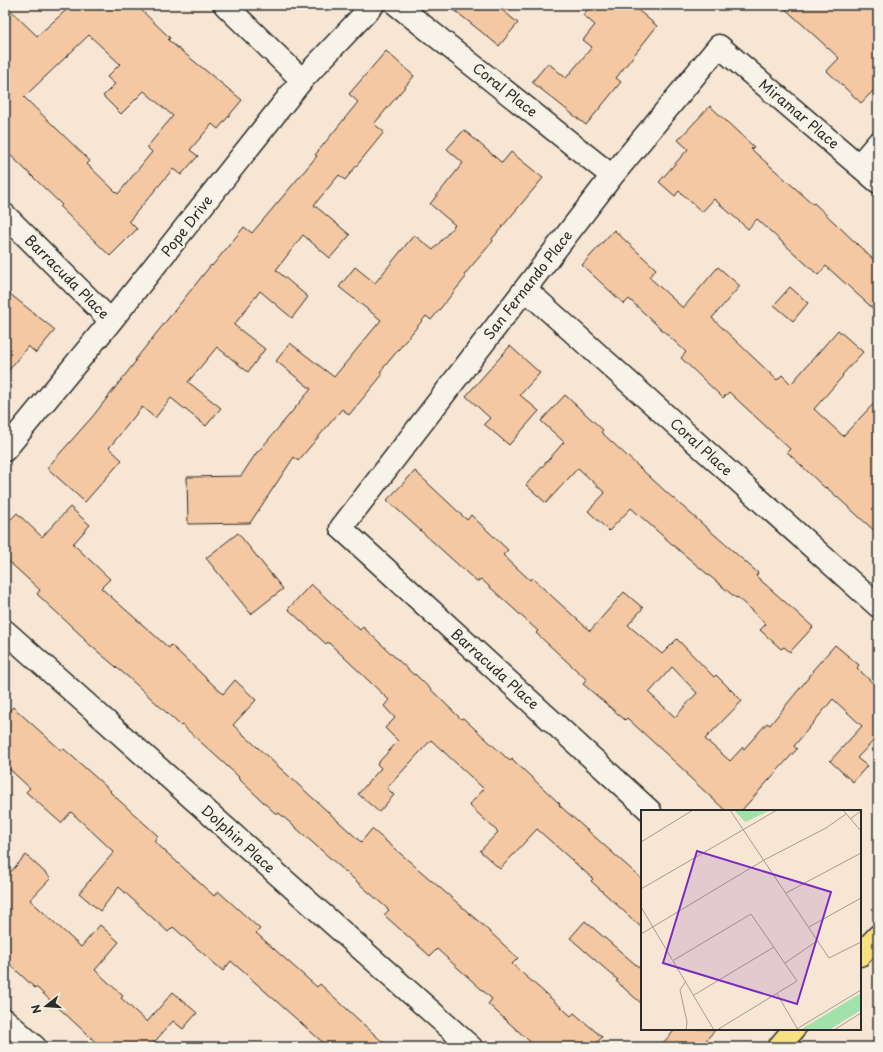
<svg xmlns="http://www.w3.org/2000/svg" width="883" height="1052" font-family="'Playpen Sans',sans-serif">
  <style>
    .building { fill: #f3c8a2; stroke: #2b2b2b; fill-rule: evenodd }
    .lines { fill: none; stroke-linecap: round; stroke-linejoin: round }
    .minor-casing { stroke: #2b2b2b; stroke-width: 25 }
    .major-casing { stroke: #2b2b2b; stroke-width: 25 }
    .minor { stroke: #f7f3e8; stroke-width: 22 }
    .major { stroke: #f9e181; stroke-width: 22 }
    .labels { text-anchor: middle; stroke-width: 4; stroke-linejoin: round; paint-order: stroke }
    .street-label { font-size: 14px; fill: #2b2b2b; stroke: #f7f3e8 }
    .inset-road { fill: none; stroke: #a59b90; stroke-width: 1 }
    .view { fill: #7b2cbf; fill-opacity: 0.15; stroke: #7b2cbf; stroke-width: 2 }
    .inset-edge { fill: none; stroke: #2b2b2b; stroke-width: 2 }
  </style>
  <rect width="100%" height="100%" fill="#f6e6d3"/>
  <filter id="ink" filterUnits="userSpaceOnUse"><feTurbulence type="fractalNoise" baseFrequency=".025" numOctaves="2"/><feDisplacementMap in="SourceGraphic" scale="8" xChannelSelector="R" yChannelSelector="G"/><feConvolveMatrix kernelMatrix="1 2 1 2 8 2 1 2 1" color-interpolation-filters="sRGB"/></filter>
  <g filter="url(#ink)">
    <path class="building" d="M5 5 37 36 72 5H136L170 38 168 40 242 100 218 129 212 124 190 150 198 156 181 175 173 169 129 221 137 229 110 256 60 207 62 205 5 150ZM89 35 120 64 107 77 115 84 103 96 121 114 144 91 173 116 147 147 152 152 118 194 87 164 90 161 24 97Z
      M448 5H496L518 23 499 46Z
      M591 5H632L657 26 616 78 621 82 586 125 532 82 548 63 566 78 592 47 583 40 595 25 583 15Z
      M781 5H878V86L861 103 827 71 839 58Z
      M386 51 414 76 374 124 384 132 345 180 339 175 314 205 350 235 330 258 303 235 276 270 308 297 292 318 260 291 234 325 265 349 248 372 217 347 188 382 221 408 206 426 171 398 155 418 142 407 109 448 122 460 85 502 47 468 93 416 136 361 135 360 211 265 212 266 244 227 252 233 317 156 315 155 358 102 349 94Z
      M710 106 754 147 751 149 813 204 814 203 878 264V313L826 266 818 275 757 219 748 229 714 199 702 212 679 191 675 196 659 182 688 149 678 140Z
      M464 130 502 163 511 152 543 178 492 239 493 241 464 275 466 277 431 320 426 316 380 372 383 374 349 415 342 409 298 461 294 457 250 523 188 524 187 477 241 476 257 452H258L311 389 276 361 290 343 334 377 381 320 339 287 355 267 375 283 414 235 433 250 455 225 430 204 463 163 447 149Z
      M614 230 656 269 649 277 683 308 718 267 740 286 712 318 777 380 782 375 791 384 838 330 863 352 842 375 843 376 814 409 843 436 878 399V534L826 487 825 488 787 452 790 449 729 392 723 398 681 358 686 352 629 299 624 304 582 265Z
      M790 287 808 303 793 321 774 305Z
      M5 290 55 330 36 353 28 346 5 375Z
      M510 346 540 373 520 395 539 411 509 445 484 424 490 418 466 396Z
      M565 395 603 430 601 432 665 491 758 573 756 576 813 627 790 652 784 647 781 649 760 630 766 624 737 597 736 598 681 552 631 508 609 531 588 511 605 493 578 468 546 503 526 485 564 442 541 421Z
      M415 471 467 520 471 515 508 550 503 555 530 580 532 578 590 631 624 592 643 608 628 625 662 654 677 639 714 677 716 675 742 701 705 739 730 761 743 747 744 749 767 723 770 725 813 672 812 671 835 645 859 665 857 668 878 688V740L876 738 857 758 867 766 853 782 830 761 862 726 833 699 794 746 797 749 741 811H726L687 775 688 774 627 718 625 720 583 684 586 679 536 633 538 631 481 579 477 582 387 500ZM672 667 697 693 675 717 649 693Z
      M70 507 90 525 73 544 110 579 101 588 169 648 171 645 223 694 235 680 256 700 233 725 361 842 372 829 476 919 518 958 512 964 571 1016 574 1013 602 1037 593 1047H536L488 1004 492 999 437 949 430 956 384 915 389 910 279 813 277 815 238 778 239 777 182 725 181 726 128 677 84 640 85 639 37 594 40 590 5 558V525L17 513 42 537Z
      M238 533 283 589 251 614 206 558Z
      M311 584 360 630 363 627 414 675 415 674 461 719 463 718 510 761 512 759 560 804 559 805 642 879V928L591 881 593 879 537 829 500 869 480 851 498 832 469 805 484 789 431 740 387 788 394 795 379 812 358 794 381 768 377 764 398 741 385 728 395 718 384 706 389 700 328 642 326 644 288 609Z
      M13 707 62 751 64 749 111 791 110 792 158 836 154 841 214 896 218 891 260 929 256 933 317 987 320 984 388 1047H328L231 961 223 971 173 927 168 932 119 887 100 911 79 893 114 852 71 812 61 823 26 792 30 788 5 765V715Z
      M26 855 51 878 30 900 81 947 100 925 119 942 95 970 123 996 121 998 147 1022 173 992 197 1013 183 1029 173 1021 150 1047H101L36 987 35 988 5 960V878Z
      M585 921 642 970V1004L616 981 618 980 570 938Z
      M676 1029H716L700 1047H659Z"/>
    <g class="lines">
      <defs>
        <path id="minor" d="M225 5 302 80
          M397 5 612 176
          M859 165 878 143
          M5 215 111 321
          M525 289 878 606
          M5 450 111 321 302 80 373 5
          M5 631 471 1047
          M650 811 341 528 612 176 719 46 878 182
          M5 1020 35 1047"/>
        <path id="major" d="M860 955 878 936
          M779 1047 794 1029"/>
      </defs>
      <use href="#minor" class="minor-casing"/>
      <use href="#major" class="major-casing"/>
      <use href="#minor" class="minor"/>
      <use href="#major" class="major"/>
    </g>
  </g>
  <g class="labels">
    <g class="street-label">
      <text transform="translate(505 90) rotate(38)" y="5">Coral Place</text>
      <text transform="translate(799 114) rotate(40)" y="5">Miramar Place</text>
      <text transform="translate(187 226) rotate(-52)" y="5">Pope Drive</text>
      <text transform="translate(67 277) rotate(45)" y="5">Barracuda Place</text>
      <text transform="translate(528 285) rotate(-52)" y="5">San Fernando Place</text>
      <text transform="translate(701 447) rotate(42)" y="5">Coral Place</text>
      <text transform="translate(495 669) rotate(42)" y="5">Barracuda Place</text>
      <text transform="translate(238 839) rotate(42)" y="5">Dolphin Place</text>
    </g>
  </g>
  <g transform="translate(641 810)">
    <rect width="220" height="220" fill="#f6e6d3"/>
    <path d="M130 0 104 12 93 0ZM220 183V200L188 220H159Z" fill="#a1e2ac"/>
    <path class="inset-road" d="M89 0 188 148 220 132M202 0 220 21M209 9 220 1M0 32 52 0M0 79 136 0M145 83 220 43M0 97 73 220M168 117 220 88M0 124 123 50 185 18 205 4M33 150 110 104 156 171 76 220M144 153 176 131M136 184 156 218M53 185 133 137M45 220 46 212 39 180 45 171M154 220 220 180M193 220 220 203"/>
    <path class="view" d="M56 41 190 82 156 194 22 153Z"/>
    <rect width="220" height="220" class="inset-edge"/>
  </g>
  <rect width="883" height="1052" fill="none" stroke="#f7f3e8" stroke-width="20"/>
  <rect x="10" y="10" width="863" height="1032" fill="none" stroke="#2b2b2b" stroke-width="1.5" filter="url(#ink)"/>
  <g transform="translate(46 1006) rotate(253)" stroke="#f7f3e8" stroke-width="3" paint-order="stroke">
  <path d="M0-3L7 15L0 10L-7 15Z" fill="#2b2b2b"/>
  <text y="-6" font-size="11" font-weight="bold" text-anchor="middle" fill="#2b2b2b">N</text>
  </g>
</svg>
